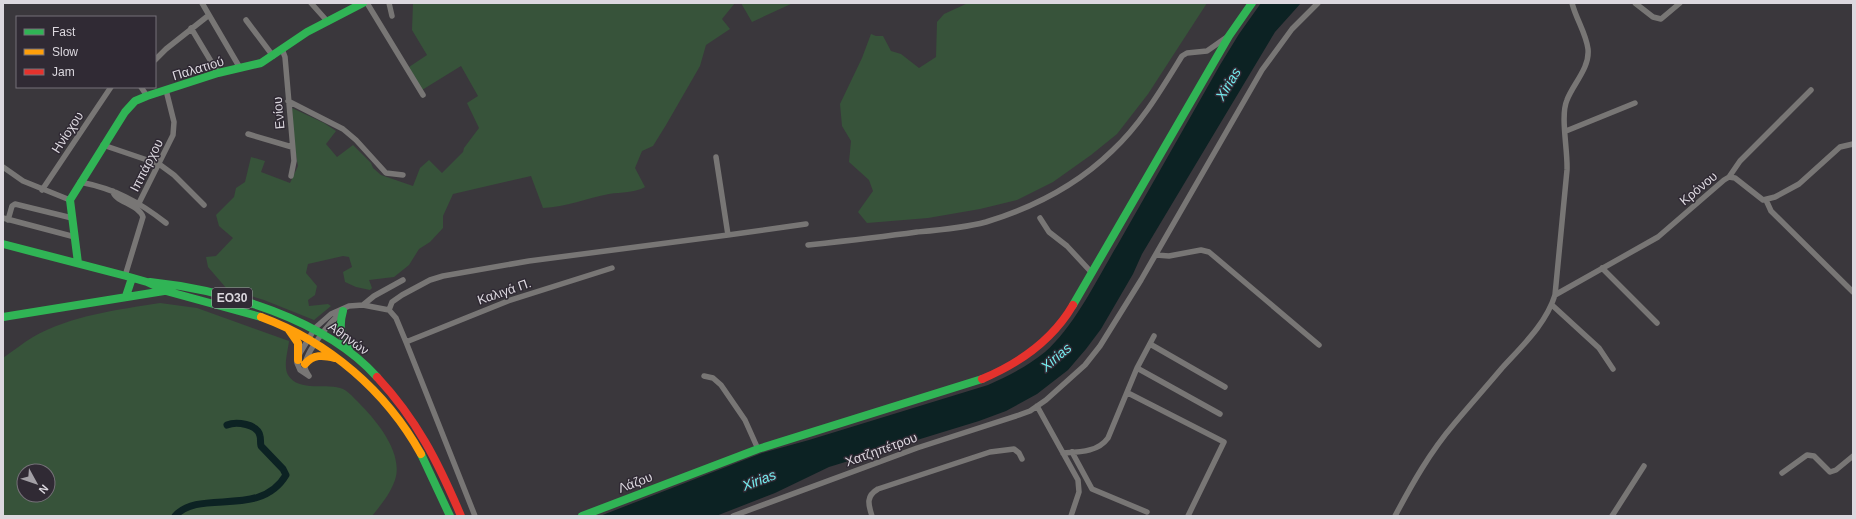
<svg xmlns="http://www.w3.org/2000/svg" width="1856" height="519" font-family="Helvetica,sans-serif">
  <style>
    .grass { fill: #37533a; fill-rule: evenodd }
    .water { fill: #0c2223 }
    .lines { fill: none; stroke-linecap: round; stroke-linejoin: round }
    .canal { stroke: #0c2223; stroke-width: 7 }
    .street { stroke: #787675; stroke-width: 5.5 }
    .fast { stroke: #30b455; stroke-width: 8 }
    .slow { stroke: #ff9f0a; stroke-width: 8 }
    .jam { stroke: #e5322d; stroke-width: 8 }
    .labels { text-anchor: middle; stroke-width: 3; stroke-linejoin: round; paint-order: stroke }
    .shield { fill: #302a34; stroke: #a8a4ac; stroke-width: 1 }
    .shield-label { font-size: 12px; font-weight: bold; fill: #dcd8df }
    .street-label { font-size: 13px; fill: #dcd8df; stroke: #302a34 }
    .water-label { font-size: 14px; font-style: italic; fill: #74eaed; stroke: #302a34 }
  </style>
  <rect width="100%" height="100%" fill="#3a373c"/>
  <path class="grass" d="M413 3H735L722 19 730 29 706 45 700 66 666 125 653 146 642 151 635 168 645 187C635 193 621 192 609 194 587 198 566 207 543 208L531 176 453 194 443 216V228L430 242 419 249 409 265 394 277 369 280 372 288 370 290 356 287 345 282 343 272 352 267 349 257 343 256 308 264 306 273 317 286 315 295 308 300 309 306 328 304 331 306 314 320 264 300 227 289 208 267 206 257 216 256 233 238 219 226 216 215 234 197 236 188 245 182 251 157 265 161 261 172 290 183 298 166 294 143 292 108 324 123 336 131 326 144 337 157 353 145 371 163 373 168 381 175 413 186 420 168 429 160 442 173 463 152 464 148 479 128 467 103 478 96 461 66 422 90 409 67 427 55 412 30Z
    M741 3H793L752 22Z
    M968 3H1207L1148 94 1117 134 1091 155 1053 182 1017 200 980 209 928 218 867 223 858 212 873 191 869 180 849 162 851 141 842 126 840 104 862 58 871 34 876 36H883L891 51 901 54 919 68 936 57 937 22 944 14Z
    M160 303 197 308 289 341C288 351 283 366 288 375 299 393 328 382 343 389 349 392 354 398 359 403 376 420 404 453 395 480 390 494 381 505 372 516H3V358C13 351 23 343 33 337 72 315 117 310 160 303ZM24 471H48V495H24Z"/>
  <path class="water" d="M1261 3H1301L1275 32 1142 254 1133 274 1101 329 1086 349 1068 370 1037 394 1006 411 979 421 829 467 775 493 716 516H600L762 453 809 440 988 385C1008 376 1028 366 1045 352 1075 326 1098 277 1118 244 1152 184 1186 125 1220 65L1239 34Z"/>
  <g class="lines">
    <path class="canal" d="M175 516C200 488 260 519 286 475L283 469 261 446C260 442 261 439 260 436 258 424 236 421 227 425"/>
    <path class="street" d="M202 3 240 68
      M311 3 328 22
      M367 3 423 95
      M389 3 392 16
      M1635 3 1653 17 1661 19 1680 3
      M246 20 273 56
      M191 28 218 73
      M282 49 285 57 294 161 291 176
      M155 60 166 49 209 15
      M141 87 147 96
      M288 101 343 129 356 140 386 173 403 175
      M1566 131 1635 103
      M248 134 292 147
      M103 145 159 164 174 175 204 205
      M716 157 728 235
      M3 167 23 181 70 200
      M1729 177 1740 161 1811 90
      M80 182C115 189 138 201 166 223
      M42 190 111 87
      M113 191C114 202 139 204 143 217L125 276
      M1766 200 1771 211 1853 292
      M139 203 173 135 174 122 166 90
      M3 218 75 237
      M1040 218 1049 232 1067 246 1092 273
      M8 220 12 206 15 204 72 218
      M808 245C845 241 881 237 917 232 940 230 964 228 986 222 1032 208 1077 185 1112 151 1141 124 1161 90 1182 56L1187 53 1207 51 1227 37
      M1156 255 1169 256 1201 250 1209 252 1319 345
      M1602 268 1657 323
      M1555 295 1658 237 1724 180 1729 177 1735 178 1763 200 1775 197 1799 184 1840 147 1853 144
      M363 305 374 296 403 280
      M1552 305 1599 348 1613 369
      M389 310 392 302 402 295 430 280 443 276 529 261 728 235 806 224
      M406 342 508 301 612 268
      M1150 344 1225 387
      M1137 368 1220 414
      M309 376 300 370 297 363 300 353 315 328 331 314 349 306 363 305 389 310 396 318 406 342 475 516
      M309 376C307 373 305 370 305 367 304 353 331 321 342 312
      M704 376 713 378 721 385 745 420 758 449
      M1128 393 1224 442 1188 516
      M1037 406 1078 480 1079 492 1071 516
      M1072 452 1092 489 1147 512
      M1063 453C1080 452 1098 452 1108 438L1137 368 1154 336
      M1782 473 1807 455 1814 456 1830 472 1836 470 1853 456
      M733 516 917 448 1019 415 1030 411 1046 400 1085 365 1100 346 1141 280 1262 70 1292 29 1318 3
      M872 516C868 504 866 496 878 489L990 452 1014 449 1019 453 1022 459
      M1395 516C1412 484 1430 452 1454 424 1470 405 1486 387 1502 368 1522 346 1546 324 1555 295L1567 170C1568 150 1560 116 1567 100 1573 84 1590 68 1588 49 1586 33 1576 19 1572 3
      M1612 516 1644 466"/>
    <path class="fast" d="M3 244 126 276 147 282 166 291 261 317
      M78 263 70 200 125 112 135 101 147 96 218 73 261 63 307 32 363 3
      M150 282C226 290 325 319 377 377
      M126 296 132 278
      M1073 305 1229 36 1252 3
      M343 311C339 325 340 336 349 348
      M3 317 164 291V289
      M421 454 450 516
      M582 516 758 449 982 379"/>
    <path class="slow" d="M261 317C329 342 386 391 421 454
      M289 330 298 343V360
      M305 364C313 354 323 355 335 358"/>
    <path class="jam" d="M377 377C417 420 438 462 461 516
      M982 379C1020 363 1052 341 1073 305"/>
  </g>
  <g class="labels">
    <rect class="shield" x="212" y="288" width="40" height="20" rx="3"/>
    <g class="shield-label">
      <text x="232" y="302">ΕΟ30</text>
    </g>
    <g class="street-label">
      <text transform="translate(198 68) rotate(-17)" y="5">Παλατιού</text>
      <text transform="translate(278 113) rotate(-95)" y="5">Ενίου</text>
      <text transform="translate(67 132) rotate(-57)" y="5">Ηνίοχου</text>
      <text transform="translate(146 165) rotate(-63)" y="5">Ιππάρχου</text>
      <text transform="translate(1698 188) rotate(-40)" y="5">Κρόνου</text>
      <text transform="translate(504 291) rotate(-19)" y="5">Καλιγά Π.</text>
      <text transform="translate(349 338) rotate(36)" y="5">Αθηνών</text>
      <text transform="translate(881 449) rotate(-20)" y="5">Χατζηπέτρου</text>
      <text transform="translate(635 482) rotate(-21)" y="5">Λάζου</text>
    </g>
    <g class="water-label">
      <text transform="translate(1228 84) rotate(-59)" y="5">Xirias</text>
      <text transform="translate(1056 357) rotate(-41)" y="5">Xirias</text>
      <text transform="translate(759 480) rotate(-21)" y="5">Xirias</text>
    </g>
  </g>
  <rect width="1856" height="519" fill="none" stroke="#dcd8df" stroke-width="8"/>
  <rect x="16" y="16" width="140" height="72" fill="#302a34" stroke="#757078"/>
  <rect x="24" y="29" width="20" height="6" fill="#30b455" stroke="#757078"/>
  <text x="52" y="36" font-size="12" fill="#dcd8df">Fast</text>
  <rect x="24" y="49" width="20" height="6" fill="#ff9f0a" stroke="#757078"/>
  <text x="52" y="56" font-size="12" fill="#dcd8df">Slow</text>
  <rect x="24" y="69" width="20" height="6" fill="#e5322d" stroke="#757078"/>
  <text x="52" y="76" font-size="12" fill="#dcd8df">Jam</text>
  <g transform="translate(36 483) rotate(130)"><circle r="19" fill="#302a34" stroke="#757078"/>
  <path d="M0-3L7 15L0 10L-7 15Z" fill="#a3a0a6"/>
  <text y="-6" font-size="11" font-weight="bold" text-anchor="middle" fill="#dcd8df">N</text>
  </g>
</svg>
